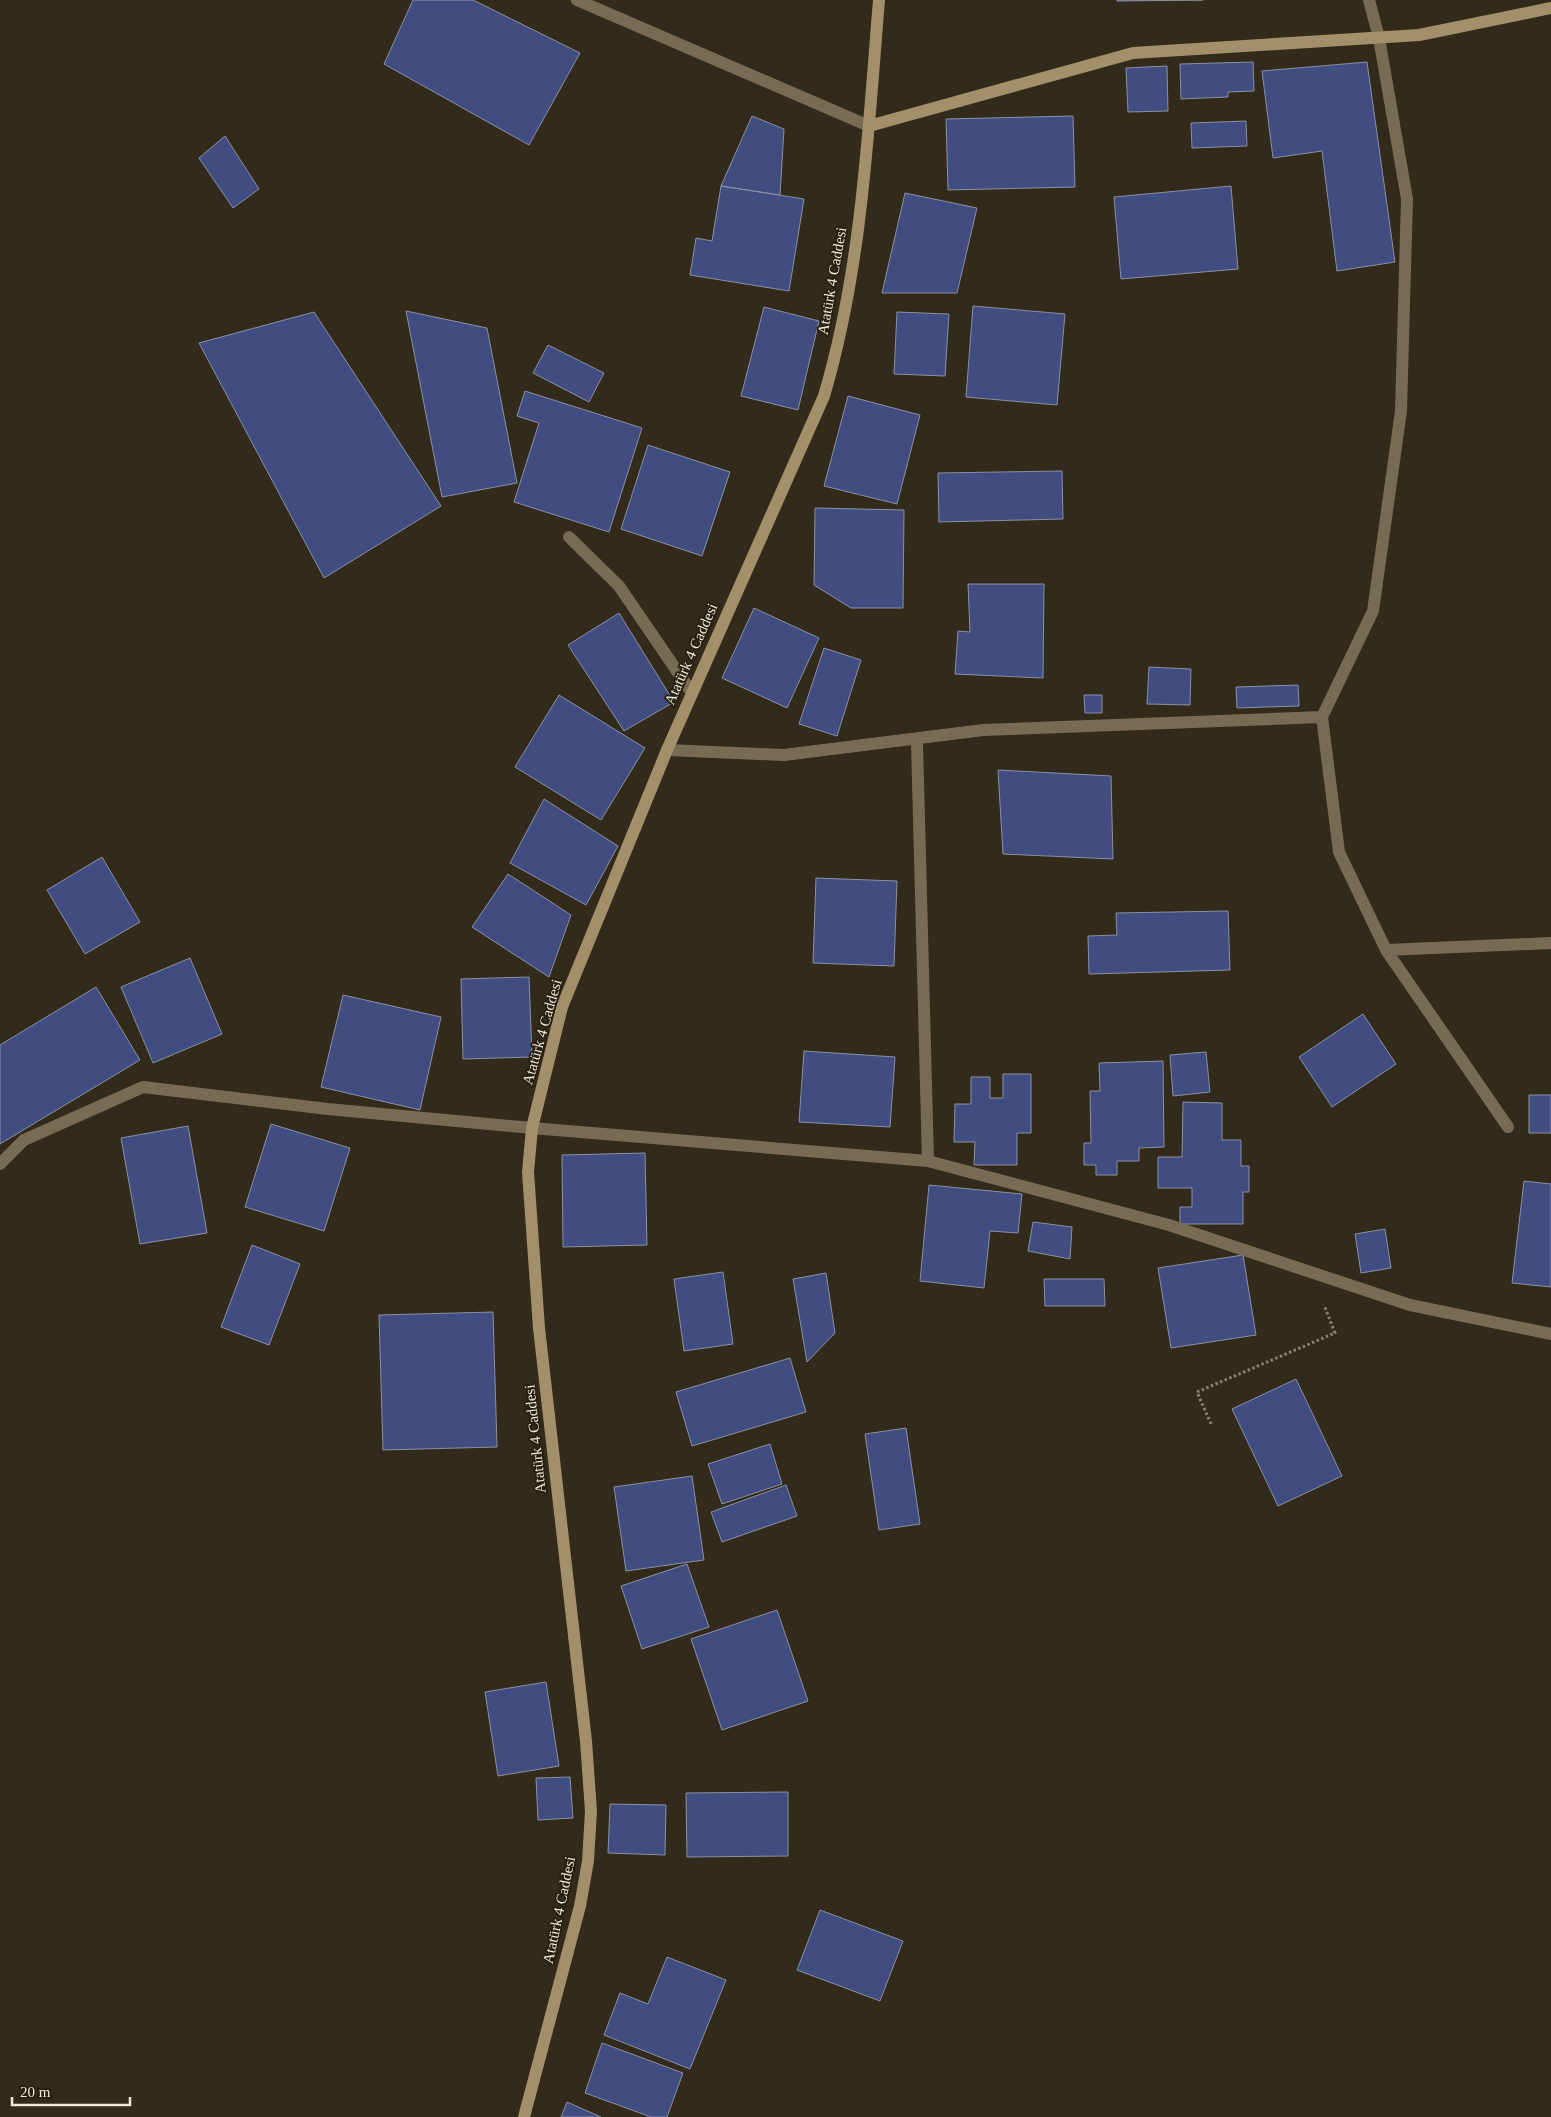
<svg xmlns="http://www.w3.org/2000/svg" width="1551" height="2117" font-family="Georgia,serif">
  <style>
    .building { fill: #414d80; stroke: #8b90a4 }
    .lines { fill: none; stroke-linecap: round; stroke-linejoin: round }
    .path { stroke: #888274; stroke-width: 3; stroke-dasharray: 2.5 2.5; stroke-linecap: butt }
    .street { stroke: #786b53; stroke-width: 12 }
    .secondary { stroke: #a38f69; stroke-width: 12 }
    .labels { text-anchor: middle; stroke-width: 4; stroke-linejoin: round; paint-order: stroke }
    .street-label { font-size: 15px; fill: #eee9de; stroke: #282010 }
  </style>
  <rect width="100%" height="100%" fill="#322a1a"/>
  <path class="building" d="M413 0H473L580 53 529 145 384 64Z
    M1117 0H1203L1117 1Z
    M1253 62 1254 91 1228 92V97L1181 99 1180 64Z
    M1367 62 1395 262 1337 271 1322 151 1273 158 1262 71Z
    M1167 66 1168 111 1128 112 1126 68Z
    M752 116 784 129 780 195 721 186Z
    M1073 116 1075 187 948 190 946 119Z
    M1246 121 1247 146 1192 148 1191 123Z
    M225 136 259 189 233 208 199 158Z
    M721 186 804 199 789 291 690 275 696 238 712 241Z
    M1231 186 1238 269 1121 279 1114 197Z
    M905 193 977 208 957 293H882Z
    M973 306 1065 314 1057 405 966 397Z
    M764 307 819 321 798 410 741 396Z
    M406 311 487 328 517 483 442 497Z
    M314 312 441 506 324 578 199 343Z
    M897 312 949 314 945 376 894 374Z
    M548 345 604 373 589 402 533 373Z
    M525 391 642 428 609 532 514 502 539 423 517 416Z
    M848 396 920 415 897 504 824 486Z
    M648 445 730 472 702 556 621 529Z
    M1062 471 1063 519 939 522 938 473Z
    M815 508 904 510 903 608H851L814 585Z
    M968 584H1044L1043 678 955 674 958 631 970 632Z
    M754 608 819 638 787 708 722 678Z
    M619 613 674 702 624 731 568 645Z
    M824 648 861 660 837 736 799 724Z
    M1149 667 1191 669 1190 705 1147 704Z
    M1298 685 1299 706 1237 708 1236 687Z
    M559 695 645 748 601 820 515 767Z
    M1084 695H1102V713H1085Z
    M998 770 1111 776 1113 859 1003 854Z
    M544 799 618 846 586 905 510 863Z
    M102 857 140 922 85 954 47 890Z
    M508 874 571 915 549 977 472 927Z
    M816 878 897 881 894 966 813 963Z
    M1228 911 1230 970 1089 974 1088 936 1117 935 1116 913Z
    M190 958 222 1034 153 1063 121 987Z
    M529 977 532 1057 463 1059 461 979Z
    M96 987 140 1060 0 1144V1045Z
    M343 995 441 1017 420 1110 321 1087Z
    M1363 1014 1396 1064 1332 1107 1299 1057Z
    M804 1051 895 1057 890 1127 799 1122Z
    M1206 1052 1210 1092 1173 1096 1170 1055Z
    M1163 1061 1164 1147 1139 1148V1161H1117V1175H1096V1165H1084V1143H1091L1090 1091H1100L1099 1063Z
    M1003 1074H1031V1133H1017V1165H974L975 1142H954L955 1104H971V1077H990V1098H1003Z
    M1529 1095H1551V1133H1529Z
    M1183 1102 1222 1103V1140H1241V1166H1249V1192H1243V1224H1180V1207H1192V1188H1158V1157H1182Z
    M271 1124 350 1148 324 1231 245 1207Z
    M188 1126 207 1233 140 1244 121 1138Z
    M645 1153 647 1245 563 1247 562 1155Z
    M1524 1181 1551 1184V1287L1512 1283Z
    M929 1185 1022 1194 1018 1233 990 1231 984 1288 920 1281Z
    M1033 1222 1072 1227 1070 1259 1028 1251Z
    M1385 1229 1391 1268 1361 1273 1355 1234Z
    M252 1245 300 1264 269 1345 221 1327Z
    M1243 1255 1256 1335 1171 1348 1158 1268Z
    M723 1272 733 1344 684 1351 674 1279Z
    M826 1273 835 1333 807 1362 793 1279Z
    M1044 1279H1104L1105 1306H1045Z
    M493 1312 497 1447 383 1450 379 1315Z
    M790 1358 806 1412 692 1446 676 1392Z
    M1296 1379 1342 1476 1278 1506 1232 1409Z
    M906 1428 920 1524 879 1530 865 1434Z
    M770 1444 782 1484 722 1504 708 1464Z
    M692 1476 704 1560 626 1571 614 1487Z
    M786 1485 797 1516 722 1542 711 1512Z
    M687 1564 709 1627 642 1649 621 1586Z
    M777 1610 808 1701 722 1730 691 1639Z
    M546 1682 559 1766 498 1776 485 1692Z
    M570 1777 573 1818 538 1820 536 1778Z
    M788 1792V1856L687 1857 686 1793Z
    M610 1804 666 1805 665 1855 608 1853Z
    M820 1910 903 1941 880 2001 797 1970Z
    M667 1957 726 1980 690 2069 604 2035 620 1993 648 2004Z
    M602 2043 683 2073 667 2117H651L585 2093Z
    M567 2102 601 2117H561Z"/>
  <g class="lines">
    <path class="path" d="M1211 1424 1197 1392 1335 1333 1324 1305"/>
    <path class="street" d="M577 0 869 126
      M569 537 619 586 692 693
      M1322 717 1373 611 1401 411 1407 199 1379 38 1369 0
      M914 739 917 743 928 1161
      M667 750 784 755 983 730 1322 717 1339 852 1386 950 1508 1127
      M1386 950 1551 943
      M0 1164 24 1140 143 1087 328 1109 532 1128 928 1161 1169 1225 1410 1305 1551 1334"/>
    <path class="secondary" d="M869 126 1133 53 1419 35 1551 8
      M524 2117 580 1906 588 1861 591 1811 586 1741 539 1328 528 1172 532 1128 562 1007 667 750 824 396C862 268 868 132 879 0"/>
  </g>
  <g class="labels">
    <g class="street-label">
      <text transform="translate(832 281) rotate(-80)" y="5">Atatürk 4 Caddesi</text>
      <text transform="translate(691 654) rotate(-66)" y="5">Atatürk 4 Caddesi</text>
      <text transform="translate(542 1032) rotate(-74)" y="5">Atatürk 4 Caddesi</text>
      <text transform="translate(535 1439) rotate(-96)" y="5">Atatürk 4 Caddesi</text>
      <text transform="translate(559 1910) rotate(-78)" y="5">Atatürk 4 Caddesi</text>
    </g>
  </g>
  <path d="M12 2097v8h118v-8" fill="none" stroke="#eee9de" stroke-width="2.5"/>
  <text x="20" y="2097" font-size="15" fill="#eee9de" stroke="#282010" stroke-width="4" paint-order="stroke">20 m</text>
</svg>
